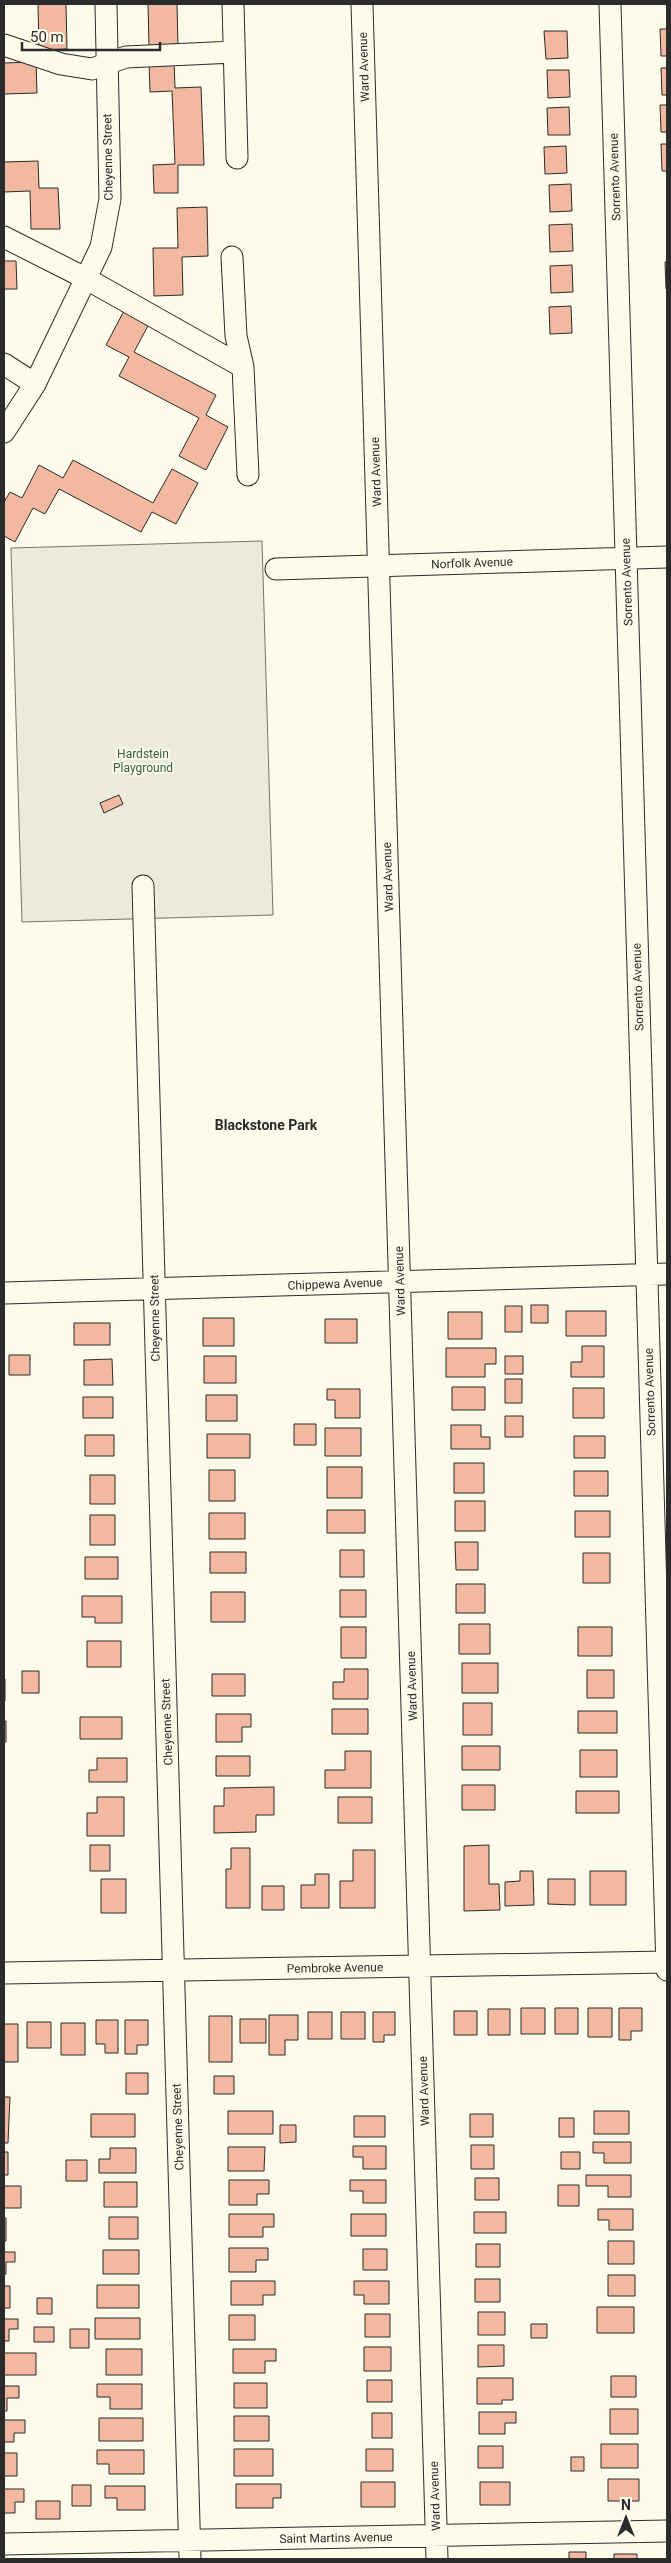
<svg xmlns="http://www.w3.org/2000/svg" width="671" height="2563" font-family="Roboto,sans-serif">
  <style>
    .green { fill: #ecebdb; stroke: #74746e }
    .building { fill: #f2b8a0; stroke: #2b2b2b }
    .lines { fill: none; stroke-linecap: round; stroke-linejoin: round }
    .minor-casing { stroke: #2b2b2b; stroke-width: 23 }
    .minor { stroke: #fdfbea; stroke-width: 21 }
    .labels { text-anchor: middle; stroke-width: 4; stroke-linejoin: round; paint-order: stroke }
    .street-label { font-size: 12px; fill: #2b2b2b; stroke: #fdfbea }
    .park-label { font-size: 12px; fill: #34623c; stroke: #fdfbea }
    .neighbourhood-label { font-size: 14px; font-weight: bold; fill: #2b2b2b; stroke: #fdfbea }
  </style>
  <rect width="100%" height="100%" fill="#fdfbea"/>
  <path class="green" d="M262 541 273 915 22 922 11 548Z"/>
  <path class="building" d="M38 4H66L67 49 39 50Z
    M148 4H177L178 46 149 47Z
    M660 29H667V56H661Z
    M544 31H567L568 58 546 59Z
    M174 61 175 88 201 87 204 165H178V193H154L153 165 175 164 172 91 150 92 149 62Z
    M36 62 37 93 4 94V63Z
    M661 68H667V95H662Z
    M547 70H569L570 97 548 98Z
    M660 105H667V132H661Z
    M569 107 570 135H548L547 108Z
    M661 144H667V171H662Z
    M566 146 567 173 545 174 544 147Z
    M38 161 39 188H58L60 229H31L30 191 4 192V162Z
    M571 184 572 211 550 212 549 185Z
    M207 207 208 256 182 257 183 295 154 296 153 248H178L177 208Z
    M572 224 573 251 550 252 549 225Z
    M4 261H16L17 289H4Z
    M665 262H667V289H666Z
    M572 265 573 292 551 293 550 266Z
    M571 306 572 333 550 334 549 307Z
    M125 309 150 322 134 352 216 395 206 415 228 427 206 470 179 456 199 418 119 376 129 357 106 345Z
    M73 460 153 503 172 469 198 483 176 524 152 512 141 532 59 489 45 514 33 508 15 542 4 536V502L10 492 22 498 39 465 63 478Z
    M119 795 123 804 104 813 100 803Z
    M531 1305H548V1323H531Z
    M505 1306H522V1332H505Z
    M566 1311H606V1336H566Z
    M448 1312H482V1339H448Z
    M203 1318H234V1346H203Z
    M325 1319H357V1343H325Z
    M74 1323H110V1345H74Z
    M582 1346H604V1377H571V1362H582Z
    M446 1348H496V1364H485V1377H446Z
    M9 1355H30V1375H9Z
    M204 1356H236V1383H204Z
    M505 1356H523V1374H505Z
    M112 1359 113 1385H84V1360Z
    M505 1379H522V1403H505Z
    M452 1387H485V1410H452Z
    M573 1388H604V1418H573Z
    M327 1389H360V1418H335V1400H327Z
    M206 1395H237V1421H206Z
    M83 1397H113V1418H83Z
    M505 1416H523V1437H505Z
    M294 1424H316V1445H294Z
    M451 1425H481V1437H490V1449H451Z
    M325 1428H361V1456H325Z
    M207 1434H250V1458H207Z
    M85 1435H114V1456H85Z
    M574 1436H605V1458H574Z
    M454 1463H484V1493H454Z
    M327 1467H362V1498H327Z
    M209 1470H235V1501H209Z
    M574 1471H608V1496H574Z
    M90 1475H115V1504H90Z
    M455 1501H485V1531H455Z
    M327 1510H365V1533H327Z
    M575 1511H610V1537H575Z
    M209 1513H245V1539H209Z
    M90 1515H115V1545H90Z
    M455 1542H478V1570H456Z
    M340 1550H364V1577H340Z
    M210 1552H246V1573H210Z
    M583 1553H610V1583H583Z
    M85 1557H118V1579H85Z
    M456 1584H485V1613H456Z
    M340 1590H366V1617H340Z
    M211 1592H245V1622H211Z
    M82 1596H122V1623H95V1617H82Z
    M459 1624H490V1654H459Z
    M341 1627H366V1658H341Z
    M578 1627H612V1656H578Z
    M87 1641H121V1667H87Z
    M462 1663H498V1693H462Z
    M344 1669H368V1699H333V1682H344Z
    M587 1670H614V1698H587Z
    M22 1671H39V1693H22Z
    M212 1674H245V1696H212Z
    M4 1679H5V1701H4Z
    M463 1703H492V1735H463Z
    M332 1709H368V1734H332Z
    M578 1711H617V1733H578Z
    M216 1714H251V1727H242V1742H216Z
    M80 1717H122V1739H80Z
    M4 1721H6V1742H4Z
    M462 1746H500V1770H462Z
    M580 1750H617V1777H580Z
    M345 1751H371V1788H325V1770H345Z
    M216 1756H250V1776H216Z
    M97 1758H127V1782H89V1770H97Z
    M462 1785H495V1810H462Z
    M274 1787V1815H256V1832L214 1833V1806H224V1788Z
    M576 1791H619V1813H576Z
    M97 1797H124V1836H87V1813H97Z
    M338 1797H372V1823H338Z
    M90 1845H110V1871H90Z
    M489 1845V1884H499L500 1910 464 1911V1846Z
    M231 1848H250V1908H226V1869H231Z
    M353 1850H375V1908H340V1881H353Z
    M520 1871H533L534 1905 505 1906V1882L520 1881Z
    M590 1871H626V1905H590Z
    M315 1874H329V1908H301V1885H315Z
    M101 1879H126V1913H101Z
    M548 1879H575V1905L548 1904Z
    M262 1886H284V1910H262Z
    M521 2008H545V2034H521Z
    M555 2008H578V2034H555Z
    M588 2008H612V2037H588Z
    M619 2008H642V2031H631V2040H619Z
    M488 2009H510V2035H488Z
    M454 2011H477V2035H454Z
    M308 2012H332V2039H308Z
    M341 2012H365V2039H341Z
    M373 2012H395V2035H384V2042H373Z
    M269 2015H298V2040H285V2055H269Z
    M209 2016H232V2062H209Z
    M240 2019H266V2043H240Z
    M96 2020H118V2053H105V2044H96Z
    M125 2020H148V2045H137V2054H125Z
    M27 2022H51V2048H27Z
    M61 2023H85V2055H61Z
    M4 2024H18V2062H4Z
    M126 2073H148V2094H126Z
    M214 2076H234V2094H214Z
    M4 2097H10L8 2143H4Z
    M228 2111H273V2134H228Z
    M594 2111H629V2134H594Z
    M91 2114H135V2137H91Z
    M470 2114H493V2137H470Z
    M354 2116H385V2137H354Z
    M559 2118H574V2137H559Z
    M280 2125H296V2142L280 2143Z
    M593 2142H631V2163H604V2153H593Z
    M471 2145H494V2169H471Z
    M353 2146H386V2169H363V2157H353Z
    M228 2147H265L264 2171H228Z
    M110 2148H136V2173H99V2159H110Z
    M4 2152H8V2175H4Z
    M561 2152H580V2169H561Z
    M66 2160H87V2181H66Z
    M586 2175H631V2197H608V2186H586Z
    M475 2178H499V2200H475Z
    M229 2180H269V2194H257V2205H229Z
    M350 2180H386V2203H363V2191H350Z
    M104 2182H137V2207H104Z
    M558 2185H579V2206H558Z
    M4 2186H21V2208H4Z
    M598 2209H633V2230H609V2220H598Z
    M474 2212H506V2233H474Z
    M229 2214H274V2227H263V2237H229Z
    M351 2214H386V2236H351Z
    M109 2217H138V2239H109Z
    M4 2218H6V2241H4Z
    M608 2241H634V2264H608Z
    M476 2244H500V2267H476Z
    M229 2248H268V2260H256V2272H229Z
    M363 2249H387V2270H363Z
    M103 2250H139V2274H103Z
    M4 2252H15V2262H6V2274H4Z
    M608 2275H635V2296H608Z
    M475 2279H500V2302H475Z
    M231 2281H275V2295H263V2305H231Z
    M354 2281H389V2304H364V2295H354Z
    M97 2285H139V2308H97Z
    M4 2286H10V2308H4Z
    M37 2298H52V2314H37Z
    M597 2307H634V2333H597Z
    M478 2312H505V2335H478Z
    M365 2314H390V2337H365Z
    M229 2315H255V2340H229Z
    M95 2318H140V2339H95Z
    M4 2319H18V2329H9V2341H4Z
    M531 2324H547V2338H531Z
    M34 2327H54V2342H34Z
    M70 2329H89V2348H70Z
    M478 2345H504V2366L478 2367Z
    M364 2347H391V2371H364Z
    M106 2349H142V2375H106Z
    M233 2349H276V2361H265V2373H233Z
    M4 2353H36V2375H4Z
    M611 2376H636V2397H611Z
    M477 2378H513V2400H502V2404H477Z
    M367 2380H392V2402H367Z
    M234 2383H267V2408H234Z
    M97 2384H142V2409H110V2397H97Z
    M4 2386H19V2398H7V2411H4Z
    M610 2409H638V2434H610Z
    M479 2412H516V2423H505V2434H479Z
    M372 2413H392V2438H372Z
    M234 2416H269V2441H234Z
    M99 2418H143V2441H99Z
    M4 2420H25V2433H14V2442H4Z
    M601 2444H638V2468H601Z
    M478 2446H503V2468H478Z
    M234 2449H273V2476H234Z
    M366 2449H393V2471H366Z
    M97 2450H144V2474H109V2464H97Z
    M4 2453H17V2476H4Z
    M571 2457H584V2471H571Z
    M608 2479H639V2501H608Z
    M361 2482H395V2507H361Z
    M480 2482H510V2505H480Z
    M236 2484H281V2498H273V2508H236Z
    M72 2485H91V2506H72Z
    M105 2486H145V2510H117V2498H105Z
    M4 2489H24V2502H15V2513H4Z
    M36 2501H60V2519H36Z
    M569 2552H586V2559H569Z
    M614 2554H637V2559H614Z"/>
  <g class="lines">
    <defs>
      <path id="minor" d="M233 4 237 158
        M362 4 437 2559
        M610 4 667 1970
        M4 45 61 64 92 69 126 57 234 52
        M4 237 85 278 243 367 248 475
        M232 257 236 336 243 367
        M4 364 35 384
        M4 432 35 384 101 247 110 199 106 4
        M276 569 667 557
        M143 886 190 2559
        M4 1293 667 1274
        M4 1973 667 1962
        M4 2544 667 2531"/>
    </defs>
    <use href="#minor" class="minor-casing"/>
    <use href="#minor" class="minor"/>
  </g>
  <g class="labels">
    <g class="street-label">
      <text transform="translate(364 67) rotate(-92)" y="4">Ward Avenue</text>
      <text transform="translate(108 157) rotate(-91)" y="4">Cheyenne Street</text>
      <text transform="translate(615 177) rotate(-92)" y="4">Sorrento Avenue</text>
      <text transform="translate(376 472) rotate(-92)" y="4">Ward Avenue</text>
      <text transform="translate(472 563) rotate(-2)" y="4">Norfolk Avenue</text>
      <text transform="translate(627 582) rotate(-92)" y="4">Sorrento Avenue</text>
      <text transform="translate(388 877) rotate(-92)" y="4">Ward Avenue</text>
      <text transform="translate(638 987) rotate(-92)" y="4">Sorrento Avenue</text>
      <text transform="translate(400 1281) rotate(-92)" y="4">Ward Avenue</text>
      <text transform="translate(335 1284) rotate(-2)" y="4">Chippewa Avenue</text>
      <text transform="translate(155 1318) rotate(-91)" y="4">Cheyenne Street</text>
      <text transform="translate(650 1392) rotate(-92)" y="4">Sorrento Avenue</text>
      <text transform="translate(412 1686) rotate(-92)" y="4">Ward Avenue</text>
      <text transform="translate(167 1722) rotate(-92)" y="4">Cheyenne Street</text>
      <text transform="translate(335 1968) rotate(-1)" y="4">Pembroke Avenue</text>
      <text transform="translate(424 2091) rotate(-92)" y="4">Ward Avenue</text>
      <text transform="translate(178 2127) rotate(-92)" y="4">Cheyenne Street</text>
      <text transform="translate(435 2496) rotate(-92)" y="4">Ward Avenue</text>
      <text transform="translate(336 2538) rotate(-1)" y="4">Saint Martins Avenue</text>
    </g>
    <g class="park-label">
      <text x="143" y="758">Hardstein<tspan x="143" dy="14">Playground</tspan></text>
    </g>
    <g class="neighbourhood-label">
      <text x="266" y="1130">Blackstone Park</text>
    </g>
  </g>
  <rect width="671" height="2563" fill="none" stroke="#2b2b2b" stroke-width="10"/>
  <g transform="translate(626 2518)" stroke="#fdfbea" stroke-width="4" paint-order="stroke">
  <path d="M0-4L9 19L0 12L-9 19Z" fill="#2b2b2b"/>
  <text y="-8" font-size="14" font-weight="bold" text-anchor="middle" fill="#2b2b2b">N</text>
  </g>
  <path d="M22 42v8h138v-8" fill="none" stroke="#2b2b2b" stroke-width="2.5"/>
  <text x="30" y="42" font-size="15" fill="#2b2b2b" stroke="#fdfbea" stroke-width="4" paint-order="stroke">50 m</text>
</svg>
